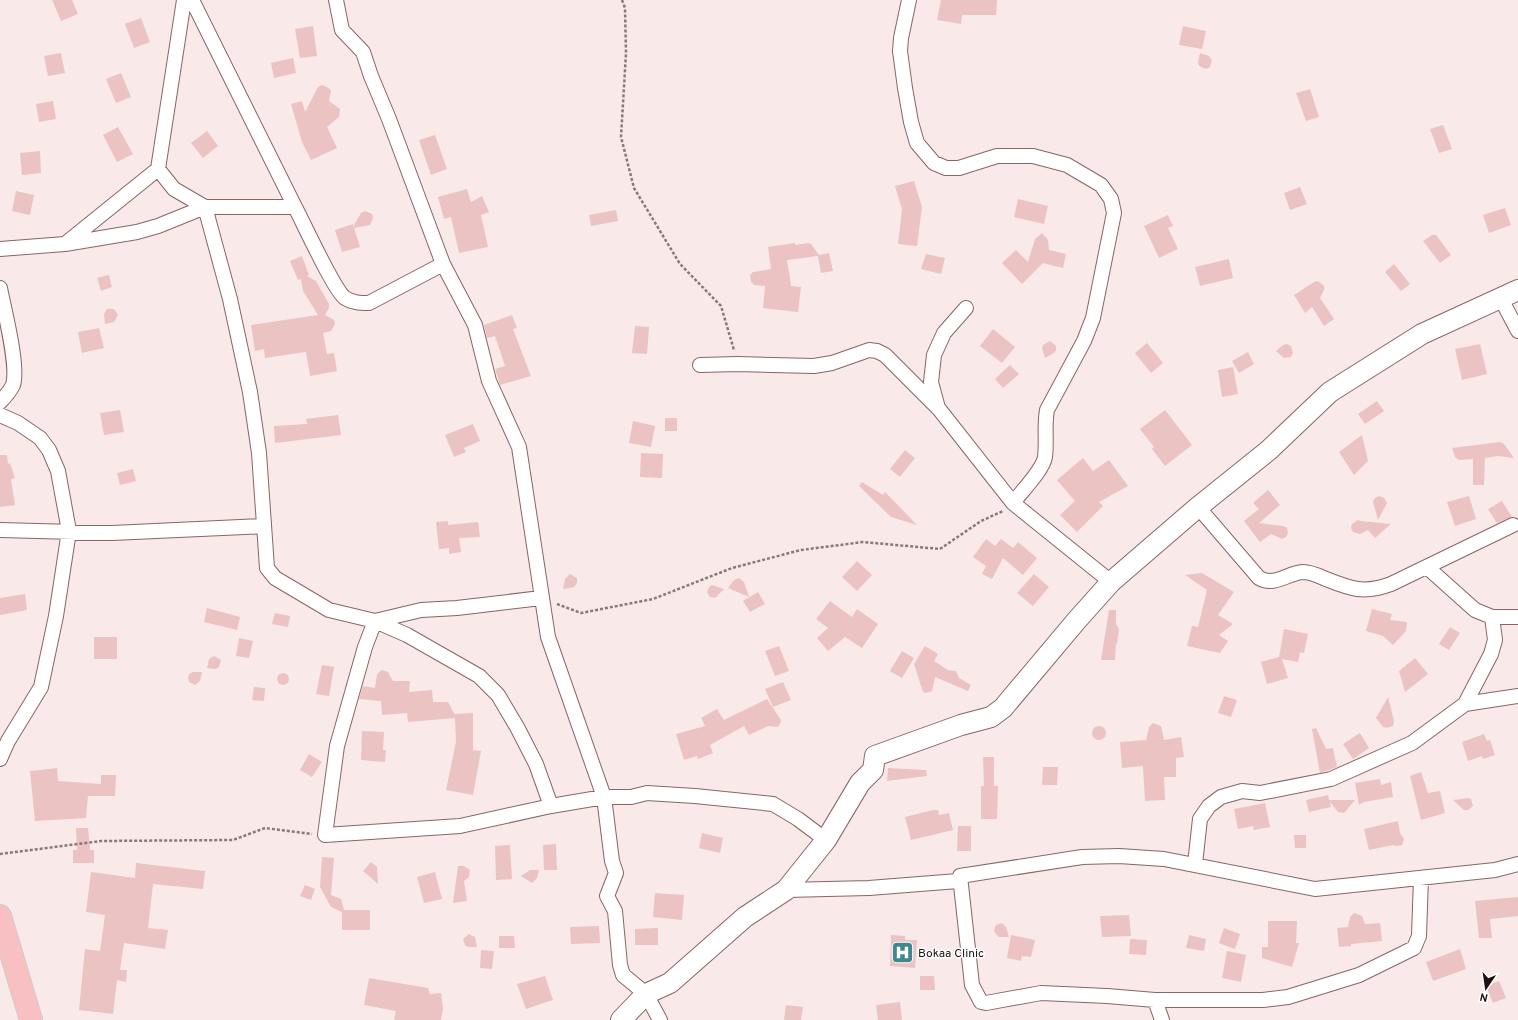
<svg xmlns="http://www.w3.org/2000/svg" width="1518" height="1020" font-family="Overpass,sans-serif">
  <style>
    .building { fill: #ebc3c3 }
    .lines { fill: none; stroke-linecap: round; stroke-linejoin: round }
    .street-casing { stroke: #896565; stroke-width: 16 }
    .secondary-casing { stroke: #896565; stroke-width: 22 }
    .primary-casing { stroke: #cecacb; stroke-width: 24 }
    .path { stroke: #887979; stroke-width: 2.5; stroke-dasharray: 3 2; stroke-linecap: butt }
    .street { stroke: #fff; stroke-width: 14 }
    .secondary { stroke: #fff; stroke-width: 20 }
    .primary { stroke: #f8c0c2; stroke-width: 22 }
    .labels { text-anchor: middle; stroke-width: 3; stroke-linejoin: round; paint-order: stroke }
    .poi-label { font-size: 12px; fill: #1e1011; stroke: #fff; text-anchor: start }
  </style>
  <rect width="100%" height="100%" fill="#fae9e9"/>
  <path class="building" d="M52 0H72L78 14 61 21Z
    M941 0H997L996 15H962L961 24 937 20Z
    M141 18 150 42 134 48 125 24Z
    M313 26 317 56 300 58 295 29Z
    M1183 26 1206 31 1202 49 1179 45Z
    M61 53 65 73 48 76 44 56Z
    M1200 53 1209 56 1212 60 1210 67 1206 69 1199 66 1198 62Z
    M293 58 296 73 274 78 271 63Z
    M121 73 131 97 116 103 106 79Z
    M322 85 329 88 331 91 329 101 340 109 339 117 327 127 337 148 311 160 302 142 291 104 302 101 305 112 318 87Z
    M1310 89 1319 117 1306 121 1296 93Z
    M53 101 56 119 39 122 36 104Z
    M1443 125 1452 149 1439 153 1430 129Z
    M118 127 133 154 117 162 103 135Z
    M207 131 218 146 203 158 191 143Z
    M435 135 447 169 431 175 419 140Z
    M40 151 41 173 22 175 20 153Z
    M914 181 922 207 917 246 898 244 902 209 895 186Z
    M1300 187 1307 204 1290 210 1284 193Z
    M467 189 471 202 482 196 489 212 481 215 488 247 459 253 451 217 444 219 438 197Z
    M16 191 34 195 30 215 12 211Z
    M1018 199 1048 206 1044 224 1014 217Z
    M1505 208 1511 225 1489 233 1483 215Z
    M616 210 618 221 591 226 589 215Z
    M365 211 372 214 373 218 370 225 354 228 360 247 342 252 335 230 353 224V227L361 213Z
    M1168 215 1173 226 1168 228 1178 249 1159 258 1144 226Z
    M1042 233 1048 240 1049 250 1066 254 1063 268 1043 263 1022 284 1002 263 1016 250 1028 262 1035 239Z
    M1432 235H1436L1451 255 1440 263 1423 241Z
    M795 243V245L808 243 811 244 819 255 829 253 833 271 821 273 818 256 787 260 791 286 801 287 798 312 763 308 765 286 754 285 751 282 750 275 753 272 771 269 768 247Z
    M926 254 945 258 941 274 921 269Z
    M302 256 309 275 307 276 316 281 329 304V308L325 315 334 320 335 324 331 331 323 333 327 354 334 353 337 371 310 376 306 352 265 358 264 349 255 351 251 325 318 315 303 291 301 279 298 280 290 261Z
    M1229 259 1233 278 1200 286 1195 267Z
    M1394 264 1410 284 1401 291 1385 272Z
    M109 275 112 287 101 291 97 278Z
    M1318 281 1324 286V290L1320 298 1334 319 1324 326 1312 307 1305 313 1294 295 1314 282Z
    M107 309H114L118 315 114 322 105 324 104 314Z
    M512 315 517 328 513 329 531 376 500 385 495 369 505 366 495 336 487 338 484 325Z
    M635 326 649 327 647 354 632 353Z
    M99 328 104 348 82 353 78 332Z
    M993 329 1015 347 1002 363 980 346Z
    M1050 341 1056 346V350L1054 353 1045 358 1042 348 1043 345Z
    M1147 343 1163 363 1151 373 1135 353Z
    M1287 344 1291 346 1293 353 1291 357 1284 358 1276 351 1283 345Z
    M1480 344 1487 374 1462 380 1455 349Z
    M1248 352 1254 364 1239 373 1232 361Z
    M1010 365 1019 374 1003 388 995 379Z
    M1233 367 1238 394 1222 397 1218 370Z
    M1377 401 1384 411 1365 424 1358 414Z
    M120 410 124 432 104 435 100 413Z
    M1165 410 1192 445 1165 466 1152 449 1154 447 1140 429Z
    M338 415 341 435 275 443 274 426 307 424 306 419Z
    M665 418H677V431H665Z
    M633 421 655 426 651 447 629 443Z
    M473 424 480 441 464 448 466 452 454 457 445 435Z
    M1362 435 1368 461 1354 475 1339 452Z
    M1500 442 1504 444 1514 458 1498 456 1485 458 1484 485H1473V459L1459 460 1455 457 1452 448Z
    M905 450 915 458 900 477 890 469Z
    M641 453 663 454 662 478 640 477Z
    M0 455H7L8 464 10 463 15 478 11 479 15 505 0 507Z
    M1083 458 1093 471 1109 460 1128 486 1099 502 1103 506 1077 532 1060 515 1075 501 1057 480Z
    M133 469 136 481 120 485 117 473Z
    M862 482 883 495 885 492 917 525 891 517 859 486Z
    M1268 490 1280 505 1259 523 1283 526 1287 528 1288 533 1286 537 1282 539 1271 534 1260 542 1244 521 1259 509 1253 503Z
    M1379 496 1384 498 1387 503 1378 520 1373 502 1375 498Z
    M1469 496 1476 519 1455 526 1447 502Z
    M1502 501 1512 517 1497 523 1488 509Z
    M1358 520 1361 521 1391 524 1375 538 1368 530 1360 534 1353 532 1351 528 1352 524Z
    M448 521V525L478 522 480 537 459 538 461 552 449 554V548L439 549 436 522Z
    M986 539 995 546 1001 539 1013 548 1018 542 1037 558 1023 575 1003 558 992 579 982 574 986 566 973 557Z
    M857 561 872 575 857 591 842 577Z
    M1202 573 1234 592 1218 615 1233 624 1219 635 1228 641 1220 653 1187 646 1192 626 1198 627 1207 590 1185 575Z
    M570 574 577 578V583L574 587 563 589 565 579Z
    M1034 574 1049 587 1033 606 1017 593Z
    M739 578 744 582 749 597 728 588 734 580Z
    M712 585 724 589 715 598 710 597 707 592 709 587Z
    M758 592 765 604 750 612 743 601Z
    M25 594 27 610 0 615V598Z
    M830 601 852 617 857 609 878 624 862 648 845 637 828 651 817 638 828 628 816 619Z
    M207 608 240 617 237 630 204 622Z
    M1372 609 1392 614 1390 620 1407 622 1406 631 1393 645 1383 636 1366 631Z
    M1109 610H1116V624L1119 629 1117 644 1116 643 1115 660H1101Z
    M275 613 290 616 288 627 272 624Z
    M1450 627 1460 633 1449 650 1439 644Z
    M1284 629 1308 634 1304 653 1300 652 1298 662 1282 659 1288 678 1267 684 1261 662 1279 657Z
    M94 637H117V659H94Z
    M239 638 253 641 249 658 236 656Z
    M779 646 789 671 775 676 765 651Z
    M925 646 938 654 934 661 948 670 956 671 959 678 971 685 968 691 935 677 932 691 926 693 923 692 914 664Z
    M902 651 914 658 902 678 890 671Z
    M214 656 221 660 219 667 216 669 207 668 209 659Z
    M1415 658 1428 674 1405 692 1399 671Z
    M322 665 334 667 329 696 316 694Z
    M382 670 388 672 393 681H410L409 692 432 690 433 702H448L455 715V714L473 713V750L481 751 473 795 446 790 456 742 455 718 408 722 407 713 382 715 381 701 359 699 363 686 375 688 377 674Z
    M193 672H202L200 681 195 685 189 682 188 678 189 674Z
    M277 679a6 6 0 1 1 12 0a6 6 0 1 1-12 0Z
    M783 682 791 700 773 707 765 689Z
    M254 687 265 688 264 701 252 700Z
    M1224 696 1237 700 1231 717 1218 713Z
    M1388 697 1394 721 1393 726 1387 728 1383 727 1376 718Z
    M767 699 781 720 780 724 778 727 768 726 749 735 744 726 710 745 713 753 698 759 697 756 684 760 676 734 705 726 701 718 717 709 724 720Z
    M1153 723 1161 726 1164 740 1181 737 1184 757 1176 758V777H1164L1165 800 1145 801 1143 766 1122 768 1120 742 1146 740 1149 727Z
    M1092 733a7 7 0 1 1 14 0a7 7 0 1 1-14 0Z
    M1316 728 1326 749 1333 748 1337 767 1320 773 1312 729Z
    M362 731 384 732 383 750H386L385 762 361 760Z
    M1360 733 1369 748 1353 759 1343 744Z
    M1484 734 1487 741 1490 740 1495 755 1483 759 1482 756 1468 761 1462 742Z
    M309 754 322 762 312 777 300 770Z
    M983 757H994V786H998L997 819H981V786H984Z
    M1043 767H1058L1057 785H1042Z
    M57 768 58 781 101 784V775H116L115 796H88L86 818 35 821 30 771Z
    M888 768 926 770 927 776 887 781Z
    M1421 772 1428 793 1440 791 1445 813 1421 820 1410 776Z
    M1380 779 1381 785 1391 782 1393 797 1364 802 1359 805 1355 783Z
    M1328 795 1329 800H1355L1344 813 1338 812 1330 802 1331 807 1309 812 1306 800Z
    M1468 798 1471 799 1473 806 1468 810H1464L1453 800Z
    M1265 803 1270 827 1254 830 1253 826 1238 829 1234 809Z
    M933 810H938L939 815 949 813 953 830 911 840 905 817Z
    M1398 821 1400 833 1404 839 1402 845 1396 846 1393 845 1369 850 1364 829Z
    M958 826H971V851H957Z
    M76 828H88L90 850H94V863H73V850H77Z
    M702 833 723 838 720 853 699 848Z
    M1294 835H1306V848H1295Z
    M556 844 557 870H544L543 845Z
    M510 845 512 879 496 880 495 846Z
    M322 857 334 858 331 895 341 899 344 910H370V930H342V912L331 907 320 887Z
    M371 862 377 867 378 884 363 871Z
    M136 863 205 871 203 889 153 884 148 928 168 930 165 949 124 943 120 970H127L126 982 117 980 113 1014 79 1010 85 949 100 951 105 915 86 912 91 872 135 878Z
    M458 866H464L470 870 469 877 464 881 467 901 453 903Z
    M530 870H539L537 878 532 883 521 876Z
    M435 872 442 899 424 903 417 877Z
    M305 885 315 889 311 900 300 896Z
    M655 893 684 895 682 920 653 917Z
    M1518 897V916L1490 919 1492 938H1479L1475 901Z
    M1354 913 1362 916 1365 924 1380 923 1382 941 1351 944V946L1339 947 1337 928 1348 927 1350 917Z
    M1129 915 1131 936 1102 937 1100 916Z
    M1268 921H1297L1296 943H1299L1292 967 1262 958V947H1268Z
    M1002 923 1006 927 1009 937H999L995 933 994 930 996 925Z
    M599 926 600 943 571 944 570 927Z
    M658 928V945H635V929Z
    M1224 928 1240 934 1235 949 1219 943Z
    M469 934 475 937 477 947H468L465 945 463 939Z
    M891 935 905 936V940H917L915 968 890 966Z
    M1011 935 1035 940 1031 957 1022 956 1021 961 1007 958Z
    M1189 935 1206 939 1204 951 1186 948Z
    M499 936H514L515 948H499Z
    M1130 939 1147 940 1146 955 1129 954Z
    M1460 949 1466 969 1433 981 1426 962Z
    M481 950 494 951 492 969 480 968Z
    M1227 951 1246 955 1241 982 1222 978Z
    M545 976 553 1000 526 1009 517 984Z
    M920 976H934L935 990H920Z
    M369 978 428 988 430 994 441 993 443 1009 441 1020H394L396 1011 364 1005Z
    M1499 981 1506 998 1493 1003 1486 986Z
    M900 1002 902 1020H878L876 1005Z
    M786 1005 803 1007 801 1020H784Z"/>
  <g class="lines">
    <defs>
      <path id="street" d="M192 0 295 207
        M336 0 342 30 363 52 371 76 389 119 443 264 475 325 489 381 519 447 548 637 604 797 612 861 616 873 607 896 615 911 620 965 623 975 646 994 660 1020
        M909 0 901 38 900 51 905 88 911 122 917 143 934 163 946 168H959L997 156H1033L1067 165 1101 185 1111 199 1114 213 1093 318 1084 341 1047 410C1044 426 1047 441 1045 457 1043 470 1021 492 1013 503
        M158 169 174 189 205 207H295C304 224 334 290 345 298 353 303 360 303 369 303L443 264
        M65 244 137 232 158 226 205 207 230 299 250 392 259 453 267 568 275 578 329 610 375 621 407 635 479 676 498 695 517 727 536 764 551 806
        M0 249 65 244 158 169 184 0
        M0 288C4 309 19 366 13 385 10 391 5 397 0 402
        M1500 297 1518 331
        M700 365 738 364 814 366 832 363 869 350 877 351 885 355 939 409 1013 503 1111 582
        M938 408 931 382 934 355 944 333 966 308
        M0 415 18 423 40 438 49 450 58 471 69 531 56 616 41 687 8 741 0 759
        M1198 507 1259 578C1275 587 1287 573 1303 572 1311 572 1319 576 1326 579 1351 589 1364 594 1391 584L1513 525
        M0 530 112 533 264 526
        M1428 568 1475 610 1492 617H1518
        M541 598 457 608 421 610 375 621 365 647 337 746 325 835 460 826 551 806 604 797H631L647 793 695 796 773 804 798 819 826 840
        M1465 704 1518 696
        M1195 864 1200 819 1209 806 1221 797 1242 791 1260 793 1331 779 1412 743 1465 704 1491 654 1495 640 1492 617
        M960 876 972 985 981 1002 986 1003 1041 993 1107 996 1155 1000H1263L1288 997 1359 975 1414 948 1419 936 1421 878
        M786 890 869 888 958 881 960 876 1082 857 1119 856 1164 859 1315 889 1495 870 1518 864
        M1155 1000 1162 1020"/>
      <path id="secondary" d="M621 1020 646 994 670 983 745 917 786 890 826 840 860 783 873 770 875 756 961 725 991 717 1003 708 1077 620 1111 582 1198 507 1269 450 1330 392 1422 334 1518 290"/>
      <path id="primary" d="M0 916 31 1020"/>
    </defs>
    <use href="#street" class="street-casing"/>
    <use href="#secondary" class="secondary-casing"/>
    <use href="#primary" class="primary-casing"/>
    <path class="path" d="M622 0 625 8 626 53 621 137 634 188 680 264 721 306 734 350
      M557 604 581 613 653 599 732 568 801 550 863 542 940 549 981 521 1003 511
      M0 854 101 841 233 840 265 828 312 834"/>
    <use href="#street" class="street"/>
    <use href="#secondary" class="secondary"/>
    <use href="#primary" class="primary"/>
  </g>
  <defs>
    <symbol id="hospital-square" viewBox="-11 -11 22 22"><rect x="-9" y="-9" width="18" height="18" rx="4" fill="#40878e" stroke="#fff"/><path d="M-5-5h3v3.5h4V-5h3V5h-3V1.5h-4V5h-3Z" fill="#fff"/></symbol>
  </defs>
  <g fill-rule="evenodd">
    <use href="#hospital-square" x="890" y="940" width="25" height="25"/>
  </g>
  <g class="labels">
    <g class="poi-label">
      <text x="918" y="957">Bokaa Clinic</text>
    </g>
  </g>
  <g transform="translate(1486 988) rotate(193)" stroke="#ffffff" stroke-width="3" paint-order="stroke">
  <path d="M0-3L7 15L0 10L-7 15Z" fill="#1e1011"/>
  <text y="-6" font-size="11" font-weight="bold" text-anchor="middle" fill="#1e1011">N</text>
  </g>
</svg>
